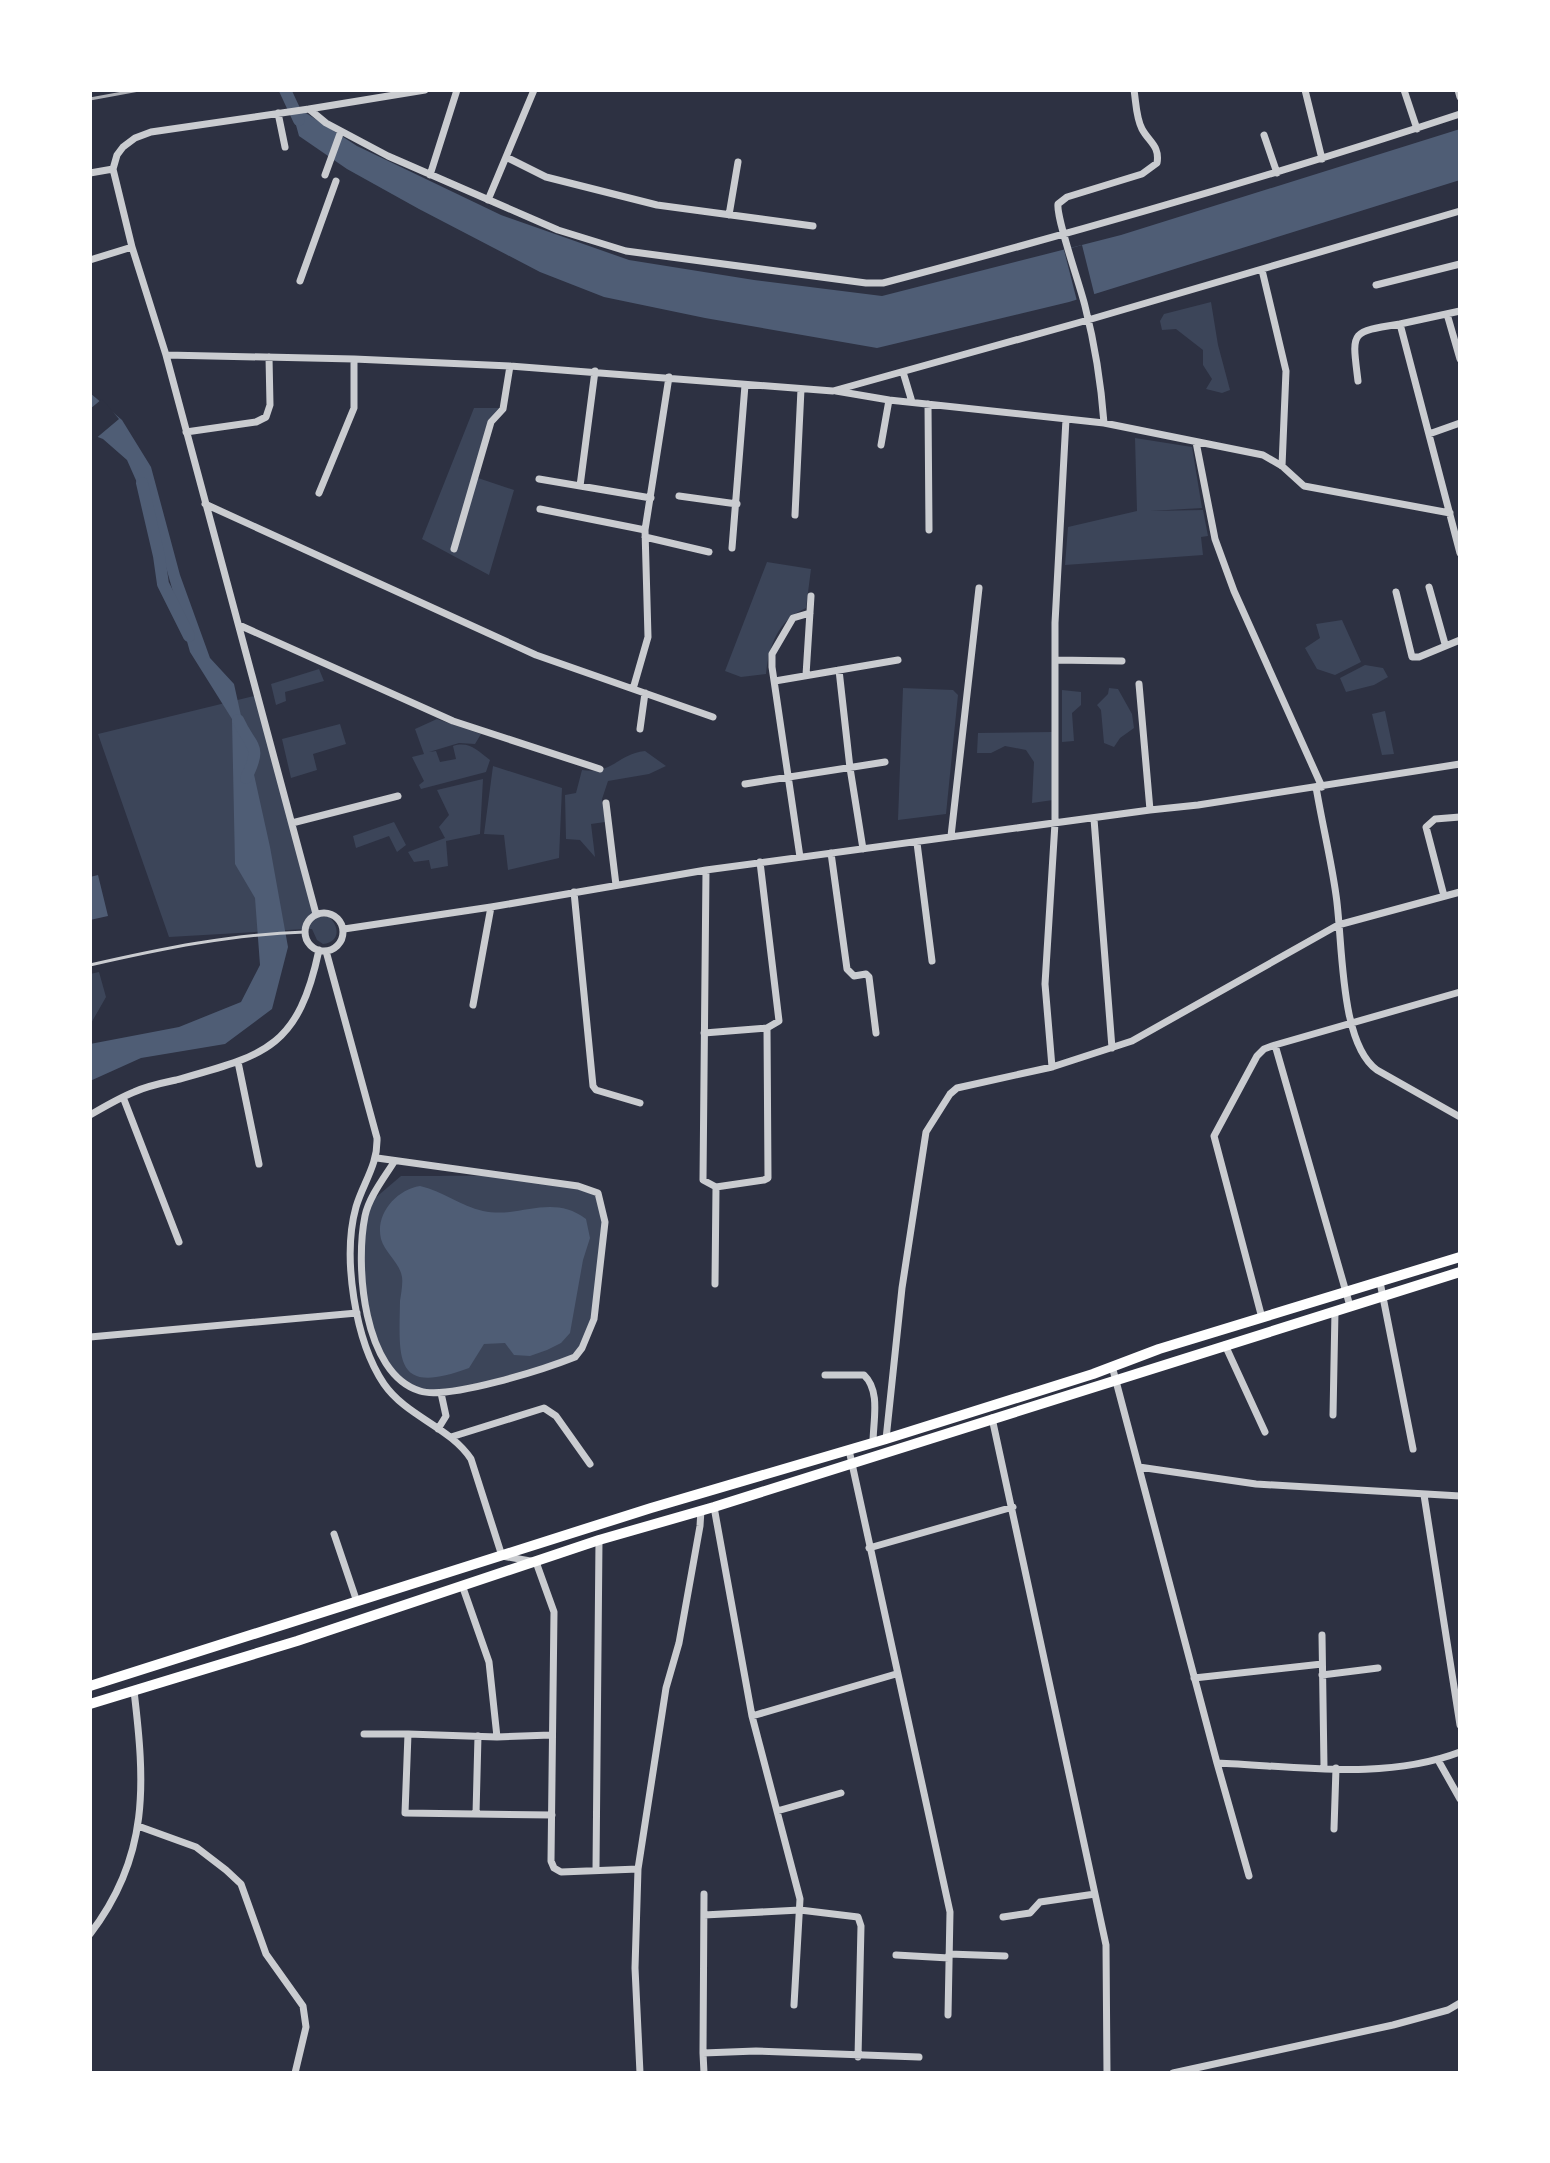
<svg xmlns="http://www.w3.org/2000/svg" width="1550" height="2163" font-family="Arial,sans-serif">
  <style>
    .green { fill: #3c4559 }
    .water { fill: #4f5d75 }
    .pier { fill: #2d3142 }
    .lines { fill: none; stroke-linecap: round; stroke-linejoin: round }
    .canal { stroke: #4f5d75; stroke-width: 12 }
    .service { stroke: #caccd0; stroke-width: 3 }
    .minor { stroke: #caccd0; stroke-width: 7 }
    .secondary { stroke: #fff; stroke-width: 10 }
    .rail { stroke: #abadb3; stroke-width: 3 }
  </style>
  <rect width="100%" height="100%" fill="#2d3142"/>
  <path class="green" d="M1211 302 1218 345 1230 390 1222 393 1206 389 1212 379 1203 365V350L1176 329 1162 330 1160 321 1164 314Z
    M474 408H499L489 419 472 476 514 490 489 575 422 539Z
    M1135 438 1192 447 1202 508 1150 511 1203 510 1208 536 1201 537 1203 555 1065 565 1068 527 1137 511Z
    M767 562 811 569 806 608C778 620 769 645 766 674L741 677 725 671Z
    M1342 620 1361 662 1335 675 1317 669 1305 648 1320 638 1316 624Z
    M1365 665 1383 668 1388 677 1374 685 1346 692 1340 678Z
    M319 669 324 681 285 692 286 701 276 705 271 684Z
    M903 688 953 690 958 695 946 814 898 820Z
    M1109 688 1118 689 1132 714 1134 728 1120 738 1114 747 1104 743 1101 710 1097 705 1108 694Z
    M1062 690 1081 692V705L1072 713 1074 741 1062 742Z
    M258 695 319 917H329C340 927 340 942 323 944L317 940 312 929H305L169 937 98 734Z
    M1385 711 1394 754 1382 755 1372 714Z
    M437 719 481 734 475 744 459 743 429 752 436 751 440 762 456 759 453 746C469 741 477 750 490 760L486 772 421 789 419 785 424 781 412 757 424 754 415 729Z
    M340 724 346 744 313 754 317 770 291 778 282 739Z
    M1053 732V800L1032 803 1034 762 1026 750 1005 746 991 753H977L978 733Z
    M645 751 666 766 649 774 608 781 602 799 605 822 591 824 595 857 580 840 566 839 565 795 576 793 582 770C613 775 617 754 645 751Z
    M493 766 562 788 559 858 508 870 504 835 484 834Z
    M483 779 480 834 446 841 448 866 431 869 429 860 414 862 408 852 445 838 439 827 449 815 437 790Z
    M394 822 406 845 397 852 389 836 356 848 353 836Z
    M99 972 106 997 90 1025V974Z
    M401 1176C460 1177 543 1170 596 1196L604 1213 593 1318 581 1348 574 1356 454 1391H423L399 1379 374 1338 364 1280 361 1231 374 1199Z"/>
  <path class="water" d="M306 113 357 146 501 215 629 260 754 280 882 296 1121 235 1460 129V180L1069 302 877 348 705 318 604 297 540 272 419 209 347 169 299 136 293 114Z
    M90 393 122 420 151 467 180 575 210 658 234 684 270 847 288 947 272 1009 225 1044 141 1058 90 1081V1044L179 1027 241 1002 260 965 255 898 235 864 232 719 190 652 151 514 127 460 103 439 90 434Z
    M98 875 108 916 90 920V877Z
    M420 1186C442 1191 461 1206 483 1211 520 1219 551 1193 586 1219L590 1238 583 1260 570 1333 561 1343 547 1350 530 1356 514 1355 505 1343 484 1344 469 1368C394 1396 399 1360 400 1301 401 1294 403 1284 402 1277 400 1263 385 1253 381 1239 375 1214 396 1190 420 1186Z"/>
  <path class="pier" d="M1082 245 1095 297 1077 301 1064 250Z
    M102 399 119 419 94 440 90 438V409Z"/>
  <g class="lines">
    <path class="canal" d="M285 90 299 120
      M142 483 159 556 163 584 189 636
      M238 720C251 749 263 744 246 778"/>
    <path class="service" d="M90 965C160 949 232 934 305 932"/>
    <path class="minor" d="M1305 90 1322 159
      M1404 90 1417 129
      M1458 90 1460 97
      M309 109 425 90
      M278 113 285 147
      M1264 135 1277 173
      M506 157 546 177 657 205 813 226
      M90 173 113 169
      M325 175 341 131
      M430 175 457 90
      M488 200 534 90
      M729 215 738 162
      M90 260 132 247
      M1262 270 1286 371 1282 466
      M300 281 336 181
      M1376 285 1460 264
      M1460 311 1400 324 1460 553
      M1447 314 1460 359
      M166 355 354 359 510 366 833 391 1088 320 1460 211
      M903 372 912 402
      M1358 381C1352 331 1349 332 1400 324
      M836 391 889 400 1104 423 1263 455 1282 466 1304 486 1450 513
      M928 404 929 530
      M1104 423C1101 383 1095 345 1085 306 1080 285 1056 218 1058 204L1067 197 1142 174 1157 163C1160 146 1149 142 1142 129 1136 118 1136 102 1134 90
      M186 432 256 422 266 417 270 405 269 357
      M1429 434 1460 423
      M1196 442 1215 539 1234 591 1322 787
      M881 445 889 400
      M539 479 651 498
      M580 486 595 371
      M319 493 354 408V359
      M679 496 737 504
      M205 504 536 655 713 717
      M540 509 645 530
      M795 515 801 389
      M645 537 709 552
      M732 548 745 385
      M454 549 491 422 503 409 510 366
      M1429 587 1445 644
      M1396 592 1412 657H1419L1460 640
      M239 625 453 721 600 769
      M1055 660 1122 661
      M839 670 850 768 863 849
      M806 675 811 596
      M775 681 898 660
      M1139 684 1150 810
      M633 689 648 637 645 530 669 377
      M640 729 645 693
      M745 784 885 762
      M1316 787C1322 823 1331 859 1336 895 1343 940 1339 1043 1377 1070L1460 1117
      M606 803 616 885
      M1094 819 1112 1048
      M292 823 398 796
      M951 836 979 588
      M917 843 932 961
      M831 853 847 969 854 976 866 974 869 977 876 1033
      M800 857 772 667V654L793 618 810 613
      M706 870 703 1180 716 1187 764 1180 768 1178 767 1028
      M574 892 593 1086 596 1090 640 1103
      M1444 896 1426 827 1435 819 1460 817
      M305 932a19 19 0 1 1 38 0a19 19 0 1 1-38 0Z
      M316 914 166 355 132 247 113 169 117 155 123 147 135 138 151 132 309 109 326 123 388 156 558 230 626 251 866 283H883C1077 232 1269 177 1460 114
      M344 929 491 907 706 870 1150 810 1198 805 1460 764
      M326 951 377 1138C378 1165 363 1183 356 1207 342 1257 355 1341 384 1384 407 1417 450 1427 471 1459L502 1556 536 1562 554 1612 551 1861 554 1868 561 1872 638 1869
      M473 1005 491 907
      M704 1033 767 1028 779 1021 760 862
      M1275 1045 1350 1306
      M238 1062 259 1164
      M1052 1067 1045 984 1055 823V623L1066 419
      M123 1097 179 1242
      M90 1115C104 1107 119 1098 134 1092 147 1086 162 1083 176 1080 265 1055 298 1049 319 950
      M377 1158 578 1186 598 1193 605 1222 594 1319 582 1348 575 1357C545 1369 448 1400 420 1391 363 1374 355 1265 365 1216 369 1197 384 1178 394 1162
      M1380 1282 1413 1449
      M715 1284 716 1187
      M1262 1318 1214 1136 1257 1056 1264 1049 1275 1045 1460 992
      M90 1337 357 1313
      M1225 1345 1265 1432
      M1112 1366 1217 1763 1249 1876
      M825 1375H864C881 1391 873 1421 873 1443
      M1333 1415 1335 1311
      M992 1418 1106 1945 1107 2073
      M438 1429 446 1416 441 1393
      M451 1437 544 1408 556 1416 590 1464
      M886 1439 902 1288 926 1132 950 1094 957 1088 1052 1067 1132 1041 1338 925 1460 892
      M849 1450 950 1912 948 2015
      M1139 1467 1256 1484 1460 1496
      M1424 1495 1460 1725
      M714 1507 752 1716 800 1899 794 2005
      M334 1534 357 1602
      M869 1548 1013 1507
      M462 1585 489 1662 497 1737
      M1322 1635 1324 1767
      M1322 1675 1378 1668
      M1194 1678 1322 1664
      M752 1716 896 1674
      M364 1734H408
      M551 1735 497 1737 408 1734 405 1813 552 1815
      M1438 1760 1460 1799
      M1217 1763C1296 1766 1384 1781 1460 1752
      M777 1811 841 1793
      M476 1814 478 1736
      M138 1826 196 1847 226 1870 241 1884 266 1954 303 2006 306 2027 295 2073
      M1334 1829 1336 1768
      M596 1869 599 1540
      M704 1894 703 2053 756 2051 919 2057
      M704 1915 800 1910 858 1917 861 1926 858 2057
      M1003 1917 1030 1913 1040 1902 1095 1894
      M90 1934C150 1856 145 1783 134 1691
      M949 1954 1005 1956
      M896 1955 949 1958
      M703 2053 704 2073
      M640 2073 635 1968 638 1869 666 1688 679 1643 700 1526 701 1510
      M1173 2073 1393 2025 1448 2010 1460 2003"/>
    <path class="secondary" d="M90 1686 651 1508 886 1439 1093 1374 1159 1349 1460 1257
      M90 1704 297 1641 599 1540 714 1507 1460 1272"/>
    <path class="rail" d="M90 99 139 90"/>
  </g>
  <rect width="1550" height="2163" fill="none" stroke="#ffffff" stroke-width="184"/>
</svg>
